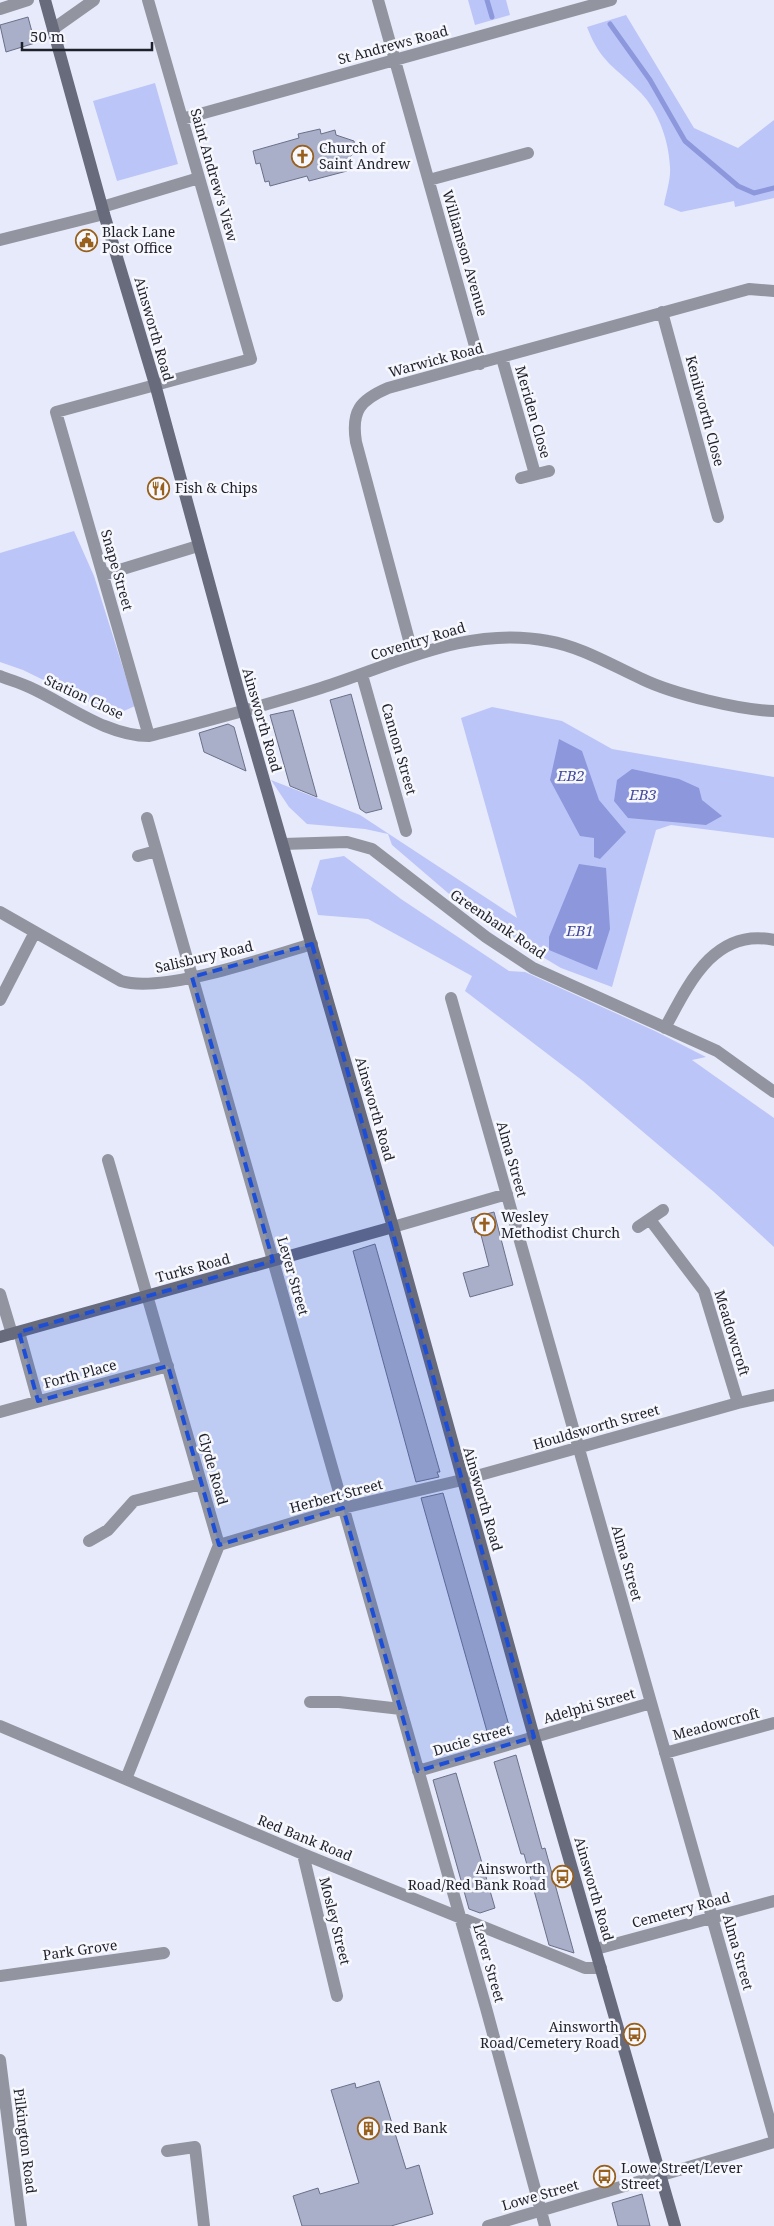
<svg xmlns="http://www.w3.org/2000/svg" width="774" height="2226" font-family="'Noto Serif',serif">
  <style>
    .green { fill: #bbc5f8 }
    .water { fill: #8c97dc }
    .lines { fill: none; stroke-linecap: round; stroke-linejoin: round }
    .stream { stroke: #8c97dc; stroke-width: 5 }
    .building { fill: #a9afc9; stroke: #6b7088 }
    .street { stroke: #9295a0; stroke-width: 12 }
    .secondary { stroke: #686b7c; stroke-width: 12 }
    .marked { fill: #1d4ed8; fill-opacity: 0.2; stroke: #1d4ed8; stroke-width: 4; stroke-dasharray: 10 6; stroke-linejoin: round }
    .labels { text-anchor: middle; stroke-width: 5; stroke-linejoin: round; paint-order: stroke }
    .street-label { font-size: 14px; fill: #1e202a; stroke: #f7f8fe }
    .poi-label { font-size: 14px; fill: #1e202a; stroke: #f7f8fe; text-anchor: start }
    .water-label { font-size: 15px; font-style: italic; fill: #434a9c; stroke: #f7f8fe }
  </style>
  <rect width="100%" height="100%" fill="#e7eafb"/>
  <path class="green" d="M468 0H506L510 15 475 25Z
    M626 15 694 128 738 148 774 120V198L735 207 734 201 681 212 664 205C666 193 671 179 670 167 669 142 659 112 641 93 616 67 601 64 587 27Z
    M155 83 178 164 117 181 93 101Z
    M74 531 94 576 135 706 115 715 23 670 0 662V553Z
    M492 707 562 721 612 749 774 777V838L671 825 656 830 612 987 561 968 476 917 392 845 388 834 365 829 307 824 289 807 271 780 360 815 517 918 461 718Z
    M344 856 401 899 509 971 525 972 655 1031 706 1057 692 1060 774 1118V1247L714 1192 583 1081 465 991 472 976 368 919 318 915 311 889 320 860Z"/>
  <path class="water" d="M559 739 582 751 599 800 626 832 600 859 594 857V838L580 836 550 780Z
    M632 769 679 779 699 788 702 800 722 816 706 825 628 818 614 801 617 780Z
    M579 864 606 868 610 929 597 970 549 950V937Z"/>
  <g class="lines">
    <path class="stream" d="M487 0 492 17
      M610 24 650 80 685 141 738 186 754 193 774 188"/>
  </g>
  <path class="building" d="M28 17 35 43 6 52 0 25Z
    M320 129 321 134 335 130 336 135 354 141 356 149 345 164 347 171 309 181 307 176 270 186 269 181 265 182 260 163 256 164 253 151 299 138 298 134Z
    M351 694 382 809 366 813 360 809 330 700Z
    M293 710 317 797 290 786 270 715Z
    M228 724 234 727 246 771 204 752 199 733Z
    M494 1212 513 1285 470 1297 463 1273 489 1266 480 1231 475 1233 471 1218Z
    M375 1244 440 1472H437L439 1477 416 1482 353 1251Z
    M443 1493 510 1729 488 1735 421 1498Z
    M516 1755 542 1849 545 1848 574 1953 549 1945 524 1854H521L494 1762Z
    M456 1773 495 1908 480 1913 469 1909 433 1780Z
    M379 2081 406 2169 419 2165 433 2214 391 2226H302L293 2196 318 2188 320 2194 359 2183 331 2090 355 2083 356 2088Z
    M642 2194 650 2226H618L612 2203Z"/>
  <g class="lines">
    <path class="street" d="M148 0 251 359 56 412 149 736
      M378 0 480 364
      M0 9 28 0
      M53 29 94 0
      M182 119 611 0
      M429 180 528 153
      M102 207 199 178
      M0 240 104 214
      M662 312 718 517
      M502 358 535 474
      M521 478 549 471
      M103 575 198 546
      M413 655 356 442C351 411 360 400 388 388L749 289 774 291
      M362 675 406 831
      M0 676C10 680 20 683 29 687 67 704 106 736 149 736 206 721 264 706 321 688 394 665 468 625 548 641 582 647 611 665 642 679 673 694 740 710 774 711
      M147 818 486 2008 545 2226
      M283 844 347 842 372 849 486 937 533 968 717 1051 774 1092
      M138 856 156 851
      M0 912 121 981C163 994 267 957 312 944
      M451 998 774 2136
      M0 1000 35 932
      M665 1028C688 985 714 927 774 940
      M108 1160 219 1545 126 1779
      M651 1221 704 1291 738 1403 774 1395
      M393 1227 507 1194
      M638 1227 663 1210
      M0 1294 12 1334
      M19 1332 38 1401
      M0 1412 168 1366
      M89 1541 108 1530 134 1501 201 1484
      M219 1545 343 1508 462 1480 738 1403
      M310 1702H339L401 1709
      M0 1726 303 1854 585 1968H601
      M665 1753 774 1723
      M418 1771 651 1703
      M303 1854 337 1996
      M596 1949 774 1901
      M0 1976 164 1953
      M0 2060 21 2226
      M167 2151 195 2147 204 2226
      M488 2226 774 2142"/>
    <path class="secondary" d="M45 0 104 214 155 384 244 711 393 1227 534 1737 675 2226
      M0 1337 393 1227"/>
  </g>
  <path class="marked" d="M312 944 534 1737 418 1771 343 1508 219 1545 168 1366 38 1401 19 1332 273 1261 192 977Z"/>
  <defs>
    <symbol id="church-ring" viewBox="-11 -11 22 22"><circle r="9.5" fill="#f7f8fe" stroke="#98601c" stroke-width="1.5"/><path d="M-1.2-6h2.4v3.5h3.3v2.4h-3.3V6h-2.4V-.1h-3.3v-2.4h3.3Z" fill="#98601c"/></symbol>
    <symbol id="civic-ring" viewBox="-11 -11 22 22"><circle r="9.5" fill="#f7f8fe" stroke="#98601c" stroke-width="1.5"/><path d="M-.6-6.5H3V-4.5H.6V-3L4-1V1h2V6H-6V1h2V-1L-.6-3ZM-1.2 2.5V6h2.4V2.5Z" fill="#98601c"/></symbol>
    <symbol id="restaurant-ring" viewBox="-11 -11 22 22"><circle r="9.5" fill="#f7f8fe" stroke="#98601c" stroke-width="1.5"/><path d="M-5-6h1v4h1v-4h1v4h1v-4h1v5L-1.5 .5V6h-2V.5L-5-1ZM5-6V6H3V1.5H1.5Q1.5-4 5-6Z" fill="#98601c"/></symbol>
    <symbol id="bus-ring" viewBox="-11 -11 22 22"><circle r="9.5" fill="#f7f8fe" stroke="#98601c" stroke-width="1.5"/><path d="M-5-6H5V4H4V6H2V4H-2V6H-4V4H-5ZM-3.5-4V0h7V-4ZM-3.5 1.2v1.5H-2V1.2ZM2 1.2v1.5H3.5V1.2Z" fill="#98601c"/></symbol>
    <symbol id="building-ring" viewBox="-11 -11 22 22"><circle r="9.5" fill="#f7f8fe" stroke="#98601c" stroke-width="1.5"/><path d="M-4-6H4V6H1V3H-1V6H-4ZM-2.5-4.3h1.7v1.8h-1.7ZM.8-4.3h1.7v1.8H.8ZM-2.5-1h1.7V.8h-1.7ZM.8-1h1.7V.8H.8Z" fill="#98601c"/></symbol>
  </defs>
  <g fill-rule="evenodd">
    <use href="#church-ring" x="290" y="144" width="25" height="25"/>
    <use href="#civic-ring" x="74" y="228" width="25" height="25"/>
    <use href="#restaurant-ring" x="146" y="476" width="25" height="25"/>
    <use href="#church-ring" x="472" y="1212" width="25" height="25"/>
    <use href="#bus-ring" x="550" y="1864" width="25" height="25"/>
    <use href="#bus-ring" x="622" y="2022" width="25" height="25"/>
    <use href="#building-ring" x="356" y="2116" width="25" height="25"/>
    <use href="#bus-ring" x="592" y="2164" width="25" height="25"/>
  </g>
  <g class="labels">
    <g class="street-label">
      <text transform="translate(393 45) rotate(-15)" y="5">St Andrews Road</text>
      <text transform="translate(214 175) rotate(74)" y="5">Saint Andrew's View</text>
      <text transform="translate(465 253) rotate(74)" y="5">Williamson Avenue</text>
      <text transform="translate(154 329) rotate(74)" y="5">Ainsworth Road</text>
      <text transform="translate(436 360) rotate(-15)" y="5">Warwick Road</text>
      <text transform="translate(705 411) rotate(75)" y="5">Kenilworth Close</text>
      <text transform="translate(533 412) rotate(74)" y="5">Meriden Close</text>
      <text transform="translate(117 570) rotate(74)" y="5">Snape Street</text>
      <text transform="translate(418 641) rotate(-17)" y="5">Coventry Road</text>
      <text transform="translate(84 697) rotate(25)" y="5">Station Close</text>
      <text transform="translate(262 720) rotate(74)" y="5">Ainsworth Road</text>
      <text transform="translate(399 749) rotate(74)" y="5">Cannon Street</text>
      <text transform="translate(498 924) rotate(34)" y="5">Greenbank Road</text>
      <text transform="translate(204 957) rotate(-13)" y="5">Salisbury Road</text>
      <text transform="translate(375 1109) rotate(74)" y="5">Ainsworth Road</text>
      <text transform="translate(512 1159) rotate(74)" y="5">Alma Street</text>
      <text transform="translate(193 1268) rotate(-15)" y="5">Turks Road</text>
      <text transform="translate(293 1276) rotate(74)" y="5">Lever Street</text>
      <text transform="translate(732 1333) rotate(73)" y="5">Meadowcroft</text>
      <text transform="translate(80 1374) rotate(-15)" y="5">Forth Place</text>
      <text transform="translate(596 1427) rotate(-16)" y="5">Houldsworth Street</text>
      <text transform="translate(213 1469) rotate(74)" y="5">Clyde Road</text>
      <text transform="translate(336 1496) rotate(-15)" y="5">Herbert Street</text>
      <text transform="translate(483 1499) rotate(74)" y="5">Ainsworth Road</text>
      <text transform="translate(627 1563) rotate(74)" y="5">Alma Street</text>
      <text transform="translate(589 1706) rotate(-16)" y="5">Adelphi Street</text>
      <text transform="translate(716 1724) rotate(-15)" y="5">Meadowcroft</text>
      <text transform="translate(472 1740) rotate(-16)" y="5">Ducie Street</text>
      <text transform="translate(305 1838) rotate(22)" y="5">Red Bank Road</text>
      <text transform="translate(594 1889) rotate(74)" y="5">Ainsworth Road</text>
      <text transform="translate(681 1910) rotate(-15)" y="5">Cemetery Road</text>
      <text transform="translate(335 1921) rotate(76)" y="5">Mosley Street</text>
      <text transform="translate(80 1950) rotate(-8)" y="5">Park Grove</text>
      <text transform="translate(738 1952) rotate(74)" y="5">Alma Street</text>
      <text transform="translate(489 1963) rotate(74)" y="5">Lever Street</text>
      <text transform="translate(25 2141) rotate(83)" y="5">Pilkington Road</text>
      <text transform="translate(540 2195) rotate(-16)" y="5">Lowe Street</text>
    </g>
    <g class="poi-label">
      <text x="319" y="153">Church of<tspan x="319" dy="16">Saint Andrew</tspan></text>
      <text x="102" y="237">Black Lane<tspan x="102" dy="16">Post Office</tspan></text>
      <text x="175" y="493">Fish &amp; Chips</text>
      <text x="501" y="1222">Wesley<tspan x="501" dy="16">Methodist Church</tspan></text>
      <text x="546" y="1874" text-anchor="end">Ainsworth<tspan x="546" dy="16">Road/Red Bank Road</tspan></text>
      <text x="619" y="2032" text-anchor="end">Ainsworth<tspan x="619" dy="16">Road/Cemetery Road</tspan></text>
      <text x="384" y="2133">Red Bank</text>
      <text x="621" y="2173">Lowe Street/Lever<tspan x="621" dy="16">Street</tspan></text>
    </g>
    <g class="water-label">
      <text x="571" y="781">EB2</text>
      <text x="643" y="800">EB3</text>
      <text x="580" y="936">EB1</text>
    </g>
  </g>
  <path d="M22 42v8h130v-8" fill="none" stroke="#1e202a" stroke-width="2.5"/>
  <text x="30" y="42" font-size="15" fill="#1e202a" stroke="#f7f8fe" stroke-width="4" paint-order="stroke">50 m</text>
</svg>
